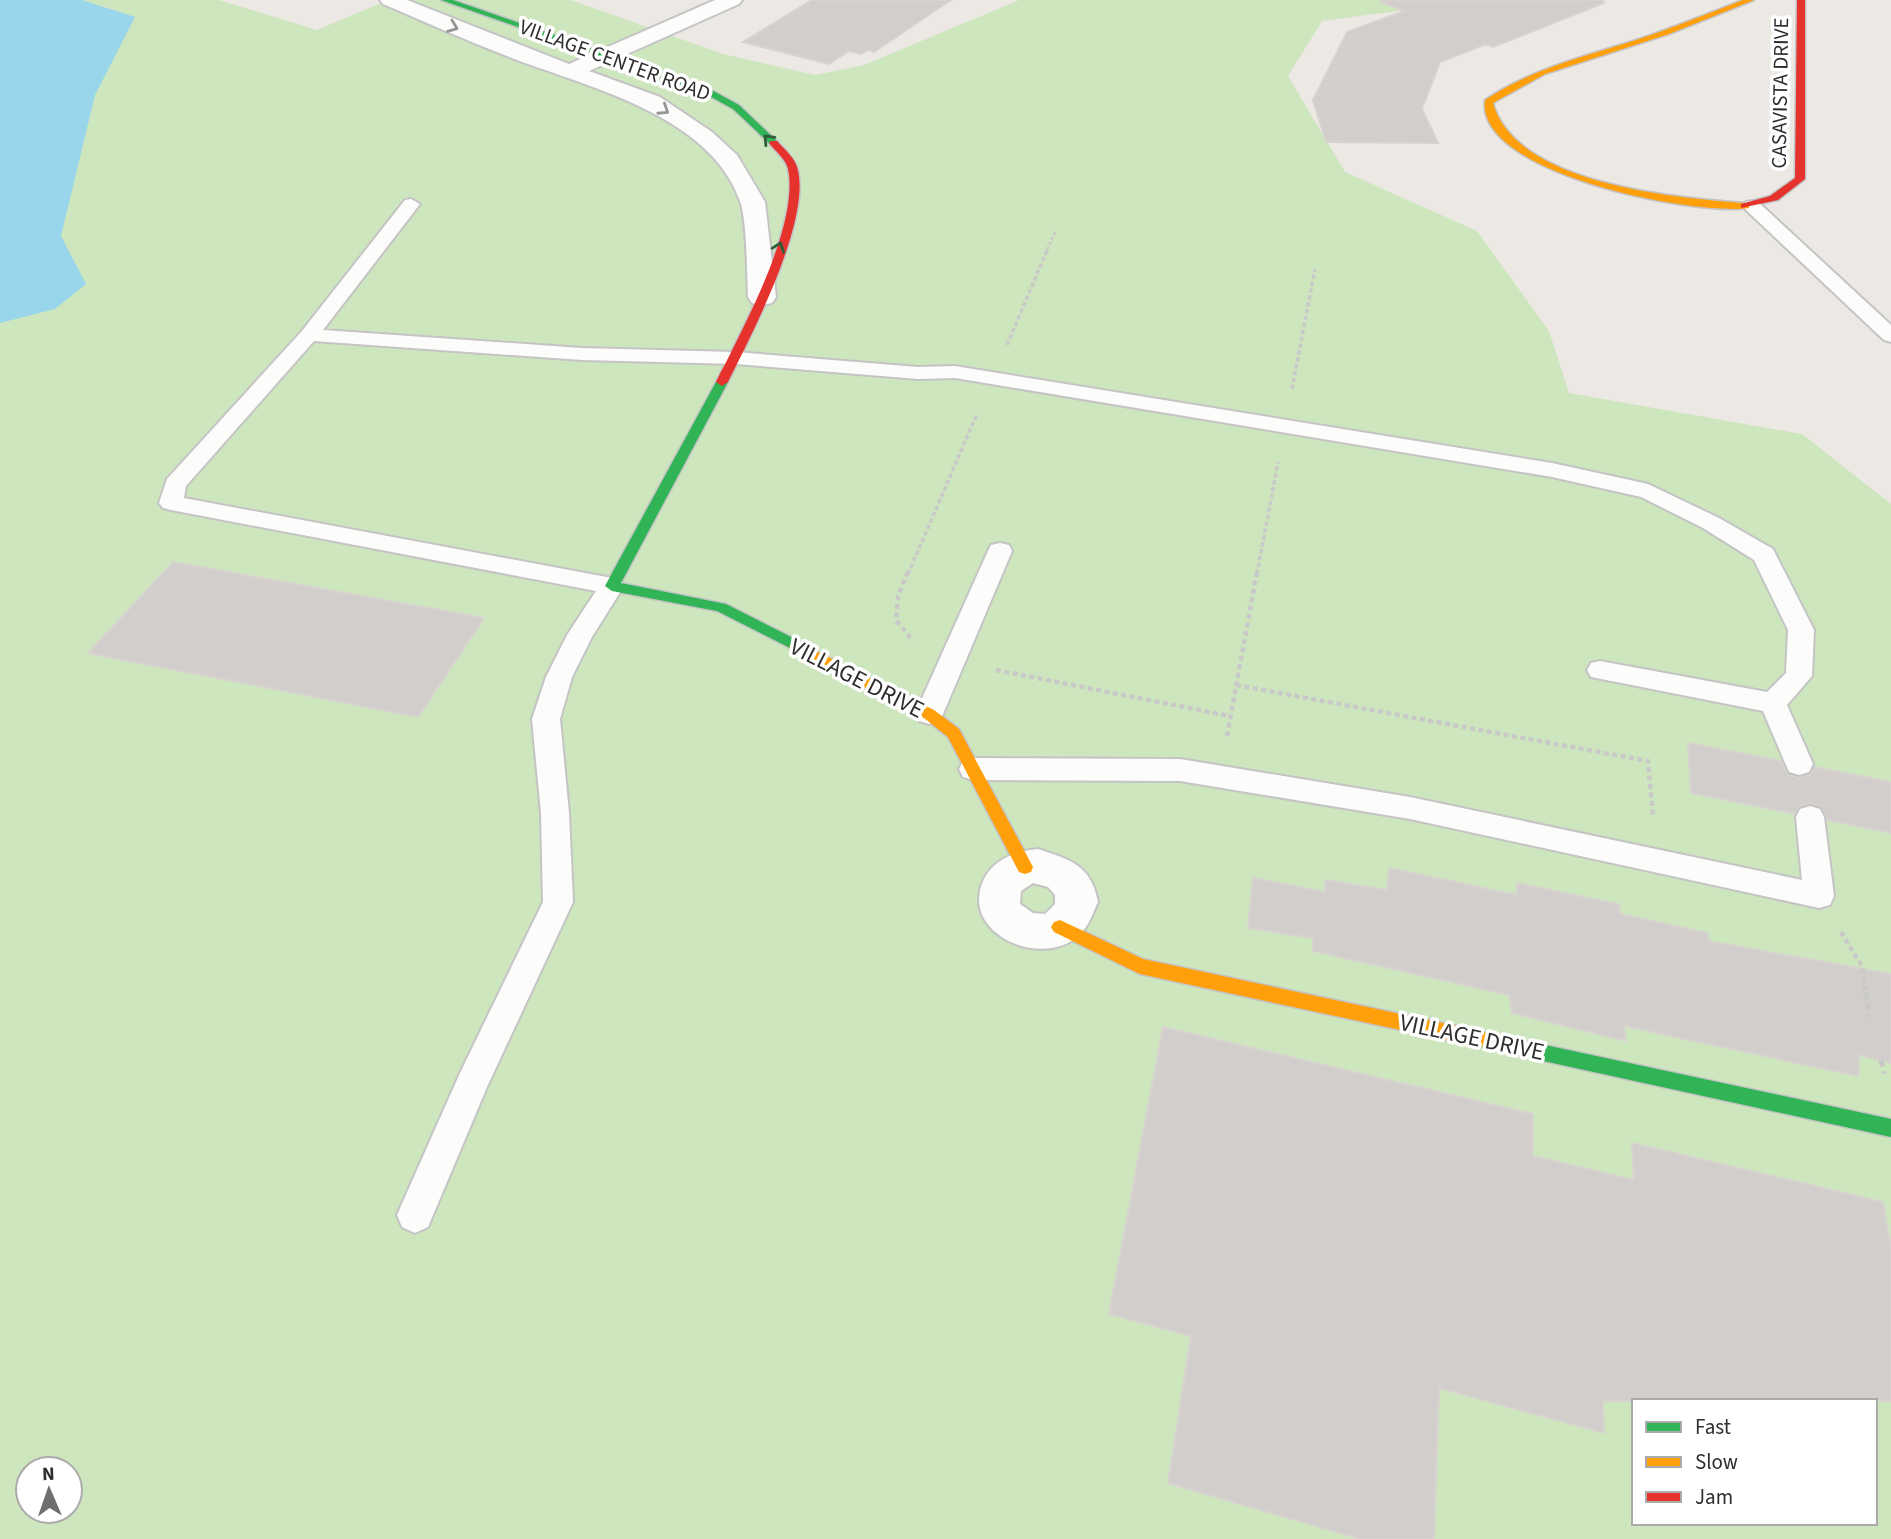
<svg xmlns="http://www.w3.org/2000/svg" width="1891" height="1539" font-family="'Source Sans 3',sans-serif">
  <style>
    .green { fill: #cee6be; fill-rule: evenodd }
    .water { fill: #99d6ec }
    .building { fill: #d1cecb; stroke: #d7d4d0; stroke-width: 2 }
    .lines { fill: none; stroke-linecap: round; stroke-linejoin: round }
    .lane-casing { stroke: #c5c4c5; stroke-width: 4 }
    .street-casing { stroke: #c5c4c5; stroke-width: 4 }
    .fast-casing { stroke: #c5c4c5; stroke-width: 3 }
    .slow-casing { stroke: #c5c4c5; stroke-width: 3 }
    .jam-casing { stroke: #c5c4c5; stroke-width: 3 }
    .path-far3 { stroke: #c9c9c8; stroke-width: 2.5; stroke-dasharray: 3.5 2; stroke-linecap: butt }
    .path-far2 { stroke: #c9c9c8; stroke-width: 3.5; stroke-dasharray: 4.5 2.5; stroke-linecap: butt }
    .path-far1 { stroke: #c9c9c8; stroke-width: 4.5; stroke-dasharray: 5 3.5; stroke-linecap: butt }
    .path { stroke: #c9c9c8; stroke-width: 5; stroke-dasharray: 7 4.5; stroke-linecap: butt }
    .lane { fill: #fcfcfb; fill-rule: evenodd }
    .street { fill: #fcfcfb; fill-rule: evenodd }
    .fast { fill: #30b455; fill-rule: evenodd }
    .slow { fill: #ff9f0a; fill-rule: evenodd }
    .jam { fill: #e5322d; fill-rule: evenodd }
    .oneway { stroke: #959594 }
    .oneway2 { stroke: #2f5d3c }
    .labels { text-anchor: middle; stroke-width: 7; stroke-linejoin: round; paint-order: stroke }
    .far-street-label { font-size: 21px; fill: #2e2e2e; stroke: #fff }
    .street-label { font-size: 24px; fill: #2e2e2e; stroke: #fff }
  </style>
  <rect width="100%" height="100%" fill="#ece8e4"/>
  <path class="green" d="M0 0H219L317 30 388 0H571L723 54 815 75 864 65 1019 0H1481L1322 21 1288 76 1345 172 1477 231 1549 331 1569 393 1802 434 1891 504V1539H0ZM1634 1401H1875V1523H1634ZM28 1469H70V1511H28Z"/>
  <path class="water" d="M0 0H82L135 17 95 95 61 236 86 284 55 309 0 323Z"/>
  <path class="building" d="M812 0H951L874 52 868 50 861 54 849 51 829 64 743 42Z
    M1382 0H1603L1604 3 1493 47 1486 44 1440 62 1422 109 1438 143 1326 142 1313 100 1347 32 1404 11 1381 2Z
    M173 562 484 618 418 717 88 653Z
    M1688 743 1781 761 1787 773 1798 778 1810 775 1814 767 1891 782V833L1827 820 1822 808 1811 803 1799 806 1795 814 1691 793Z
    M1389 868 1517 895V883L1619 904 1620 914 1708 933V941L1891 974V1063L1859 1055 1858 1076 1624 1026 1626 1041 1512 1013 1509 995 1313 951V938L1248 928 1253 878 1325 892V880L1387 890Z
    M1163 1027 1533 1114V1156L1634 1180 1632 1143 1883 1202 1891 1247V1401H1603L1604 1433 1439 1388 1434 1539H1360L1168 1483 1191 1336 1109 1314Z"/>
  <g class="lines">
    <defs>
      <path id="lane" d="M411 199 420 204 323 330 582 348 736 352 918 367 955 366 1552 463 1648 484 1719 518 1773 549 1776 555 1814 630 1812 676 1787 705 1813 764 1809 772 1799 775 1789 772 1763 711 1591 677 1587 670 1591 663 1600 661 1767 692 1786 673 1788 630 1754 560 1703 528 1641 497 1552 477 955 378 918 379 736 364 582 360 314 341 186 486 184 498 612 578 621 580 624 586 592 637 572 677 560 719 569 813 573 902 487 1087 428 1227 415 1233 402 1227 397 1215 460 1073 543 902 541 813 532 719 546 677 567 635 596 591 171 510 163 508 159 503 167 479 302 331 405 200Z
        M1752 201 1758 202 1891 325V342L1884 340 1746 210 1743 206 1746 202Z
        M1000 543 1009 545 1012 551 943 714 939 721 929 724 919 721 915 714 988 551 991 545Z
        M973 758 1180 759 1410 797 1802 880 1796 817 1800 809 1810 806 1820 809 1824 817 1834 896 1830 905 1819 908 1410 819 1180 781 973 780 963 777 959 769 963 761Z"/>
      <path id="street" d="M380 0H407L569 64 715 0H742L739 4 589 71 660 97 712 132 737 155 765 202 776 297 772 303 762 305 752 303 748 297C747 274 747 220 740 201 710 116 592 88 517 60 472 43 427 23 383 4Z
        M1038 849C1071 860 1091 865 1098 902 1094 910 1091 920 1086 927 1054 975 956 937 984 879 994 859 1017 851 1038 849ZM1033 883 1048 887 1055 895V904L1045 914 1033 913 1020 904 1021 891Z"/>
      <path id="fast" d="M441 0H453L708 88 739 105 779 143 771 145 733 109 702 92Z
        M722 378 728 382 621 583 726 604 801 642 803 646 796 651 717 611 612 591 605 586 716 382Z
        M1480 1031 1891 1119V1137L1480 1047 1473 1045 1471 1039 1473 1033Z"/>
      <path id="slow" d="M1743 0H1754L1669 34 1545 74 1493 103C1515 184 1675 198 1745 203L1749 204V208C1696 216 1475 174 1485 100 1531 69 1583 57 1636 40 1672 28 1707 14 1743 0Z
        M796 641 934 710 959 729 1033 867 1031 872 1025 874 1019 872 948 737 924 718 791 650 789 646Z
        M1060 920 1143 959 1480 1031 1487 1033 1489 1039 1487 1045 1480 1047 1140 974 1054 932 1051 927 1054 922Z"/>
      <path id="jam" d="M1797 0H1805V179L1778 200 1741 208V204L1770 196 1795 178Z
        M771 141H777C784 149 794 157 797 167 813 217 751 336 728 382L722 386 716 382C741 332 800 225 788 169 786 159 775 151 769 143Z"/>
    </defs>
    <use href="#lane" class="lane-casing"/>
    <use href="#street" class="street-casing"/>
    <use href="#fast" class="fast-casing"/>
    <use href="#slow" class="slow-casing"/>
    <use href="#jam" class="jam-casing"/>
    <path class="path-far3" d="M1047 250 1056 230"/>
    <path class="path-far2" d="M1007 345 1048 248
      M1292 389 1315 269
      M908 574 977 414
      M1257 574 1278 462"/>
    <path class="path-far1" d="M908 572 898 596 896 620 913 641
      M996 670 1230 716
      M1236 685 1648 761 1653 817
      M1227 736 1257 572
      M1841 932 1862 966 1866 994"/>
    <path class="path" d="M1866 992 1869 1016
      M1881 1060 1884 1074"/>
    <use href="#lane" class="lane"/>
    <use href="#street" class="street"/>
    <use href="#fast" class="fast"/>
    <use href="#slow" class="slow"/>
    <use href="#jam" class="jam"/>
  </g>
  <defs><path id="oneway-chevron" d="M-2-3.5L2.5 0L-2 3.5" fill="none" stroke-width="1.6" stroke-linecap="round" stroke-linejoin="round" transform="scale(1.75)"/></defs>
  <g class="oneway">
    <use href="#oneway-chevron" transform="translate(453 27) rotate(21)"/>
    <use href="#oneway-chevron" transform="translate(664 110) rotate(33)"/>
  </g>
  <g class="oneway2">
    <use href="#oneway-chevron" transform="translate(768 139) rotate(-133)"/>
    <use href="#oneway-chevron" transform="translate(779 247) rotate(-71)"/>
  </g>
  <g class="labels">
    <g class="far-street-label">
      <text transform="translate(615 60) rotate(20)" y="7">VILLAGE CENTER ROAD</text>
      <text transform="translate(1780 93) rotate(-89)" y="7">CASAVISTA DRIVE</text>
    </g>
    <g class="street-label">
      <text transform="translate(857 678) rotate(27)" y="8">VILLAGE DRIVE</text>
      <text transform="translate(1472 1037) rotate(12)" y="8">VILLAGE DRIVE</text>
    </g>
  </g>
  <rect x="1632" y="1399" width="245" height="126" fill="#ffffff" stroke="#ababab" stroke-width="2"/>
  <rect x="1646" y="1422" width="35" height="10" fill="#30b455" stroke="#ababab" stroke-width="2"/>
  <text x="1695" y="1434" font-size="21" fill="#2e2e2e">Fast</text>
  <rect x="1646" y="1457" width="35" height="10" fill="#ff9f0a" stroke="#ababab" stroke-width="2"/>
  <text x="1695" y="1469" font-size="21" fill="#2e2e2e">Slow</text>
  <rect x="1646" y="1492" width="35" height="10" fill="#e5322d" stroke="#ababab" stroke-width="2"/>
  <text x="1695" y="1504" font-size="21" fill="#2e2e2e">Jam</text>
  <g transform="translate(49 1490) rotate(358)"><circle r="33" fill="#ffffff" stroke="#ababab" stroke-width="2"/>
  <path d="M0-5L12 26L0 18L-12 26Z" fill="#706f6e"/>
  <text y="-10" font-size="19" font-weight="bold" text-anchor="middle" fill="#2e2e2e">N</text>
  </g>
</svg>
